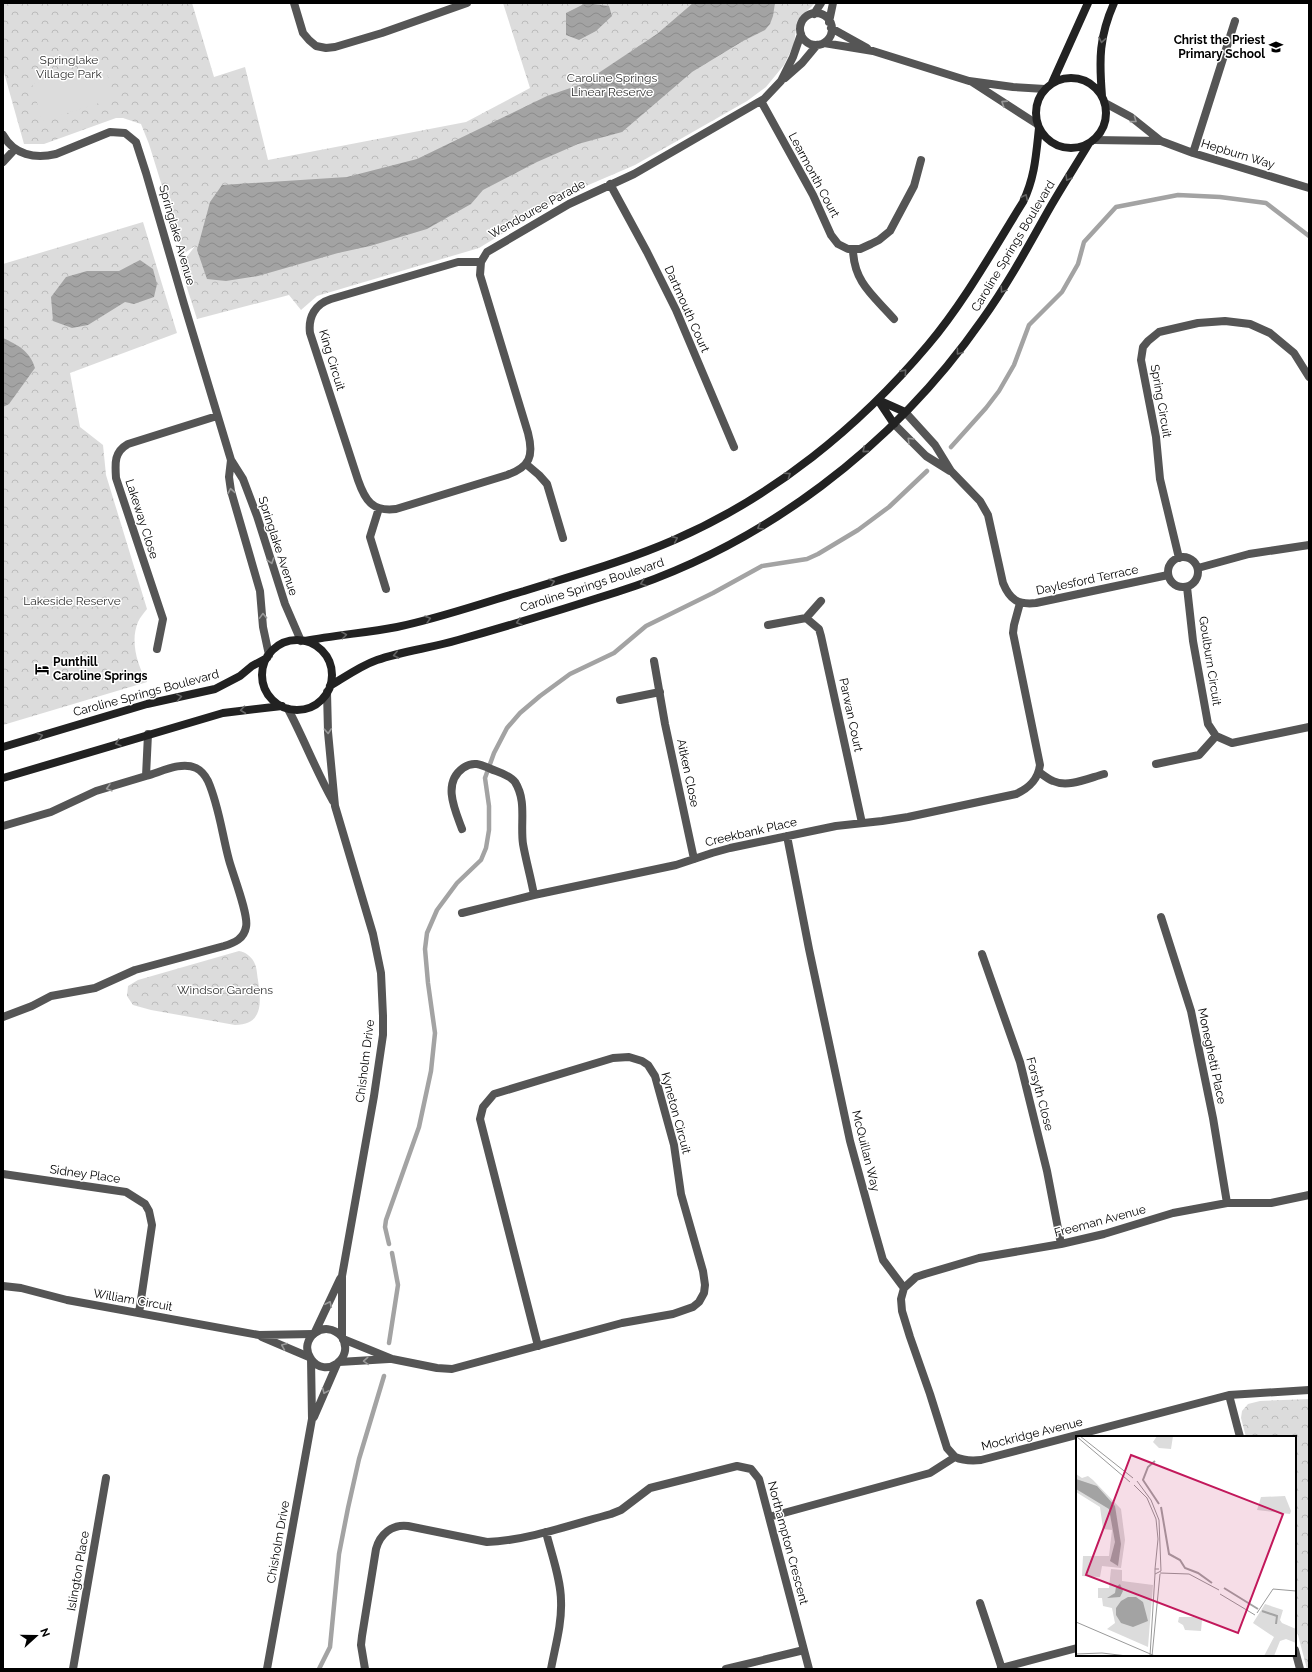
<svg xmlns="http://www.w3.org/2000/svg" width="1312" height="1672" font-family="Raleway,sans-serif">
  <style>
    .forest { fill: url(#forest-crowns) }
    .garden { fill: #dcdcdc }
    .water { fill: url(#water-waves) }
    .lines { fill: none; stroke-linecap: round; stroke-linejoin: round }
    .stream { stroke: #a3a3a3; stroke-width: 4.5 }
    .minor { stroke: #555; stroke-width: 8 }
    .tertiary { stroke: #555; stroke-width: 8 }
    .secondary { stroke: #222; stroke-width: 8 }
    .oneway { stroke: #646464 }
    .oneway2 { stroke: #999 }
    .labels { text-anchor: middle; stroke-width: 3; stroke-linejoin: round; paint-order: stroke }
    .poi-label { font-size: 12px; font-weight: bold; fill: #000; stroke: #fff; text-anchor: end }
    .park-label { font-size: 12px; fill: #333; stroke: #fff }
    .street-label { font-size: 12px; fill: #000; stroke: #fff }
    .inset-river { fill: none; stroke: #a3a3a3; stroke-width: 2 }
    .inset-road { fill: none; stroke: #999; stroke-width: 1 }
    .view { fill: #c2185b; fill-opacity: 0.15; stroke: #c2185b; stroke-width: 2 }
    .inset-edge { fill: none; stroke: #000; stroke-width: 2 }
  </style>
  <defs>
    <pattern id="forest-crowns" width="20" height="18" patternUnits="userSpaceOnUse"><rect width="20" height="18" fill="#dcdcdc"/><path d="M2 6a3 3 0 1 1 6 0M12 15a3 3 0 1 1 6 0" fill="none" stroke="#bbb"/></pattern>
    <pattern id="water-waves" width="16" height="10" patternUnits="userSpaceOnUse"><rect width="16" height="10" fill="#a3a3a3"/><path d="M0 5q4-4 8 0t8 0" fill="none" stroke="#8b8b8b"/></pattern>
  </defs>
  <rect width="100%" height="100%" fill="#fff"/>
  <path class="forest" d="M3 3H192L214 77 245 67 268 160 466 122 530 88 503 3H815L797 21 794 44 784 65 766 87 747 101 635 165 565 195 479 248 317 296 301 310 289 295 197 319 180 266 195 246 183 254 149 144 141 124 123 118H116L44 144H24L3 69Z
    M143 222 177 333 70 373 80 427 103 445 106 475 147 609C144 613 140 617 138 622 130 641 137 665 147 682L3 725V264Z
    M239 951C245 952 251 956 254 962 257 967 257 975 258 980 261 1001 264 1025 235 1025L151 1010 133 1005 127 996 128 986 138 980Z
    M1309 1399V1669H1307L1295 1624V1437H1246L1241 1418 1242 1411 1248 1404 1260 1401Z"/>
  <path class="garden" d="M103 62 115 98 42 121 32 84Z"/>
  <path class="water" d="M586 3 609 6 612 16 596 31 579 40 566 35V13Z
    M693 3H775L773 16 770 24 765 30 743 41 692 72 622 132 578 144 537 162 483 190 471 204 427 229 370 246 338 253 258 276 226 281 207 279 197 250 210 202 222 185 347 177 417 159 547 96 582 84 657 34Z
    M140 260 153 269 157 284 154 297 134 304 125 302 88 325 72 328 53 321 51 297 66 277 87 271H119Z
    M3 338C18 345 30 351 35 368L9 404 3 407Z"/>
  <g class="lines">
    <path class="stream" d="M951 447 986 408 999 391 1014 365 1029 325 1062 292 1078 264 1084 242 1116 207 1178 195 1220 197 1266 203 1309 236
      M389 1244 385 1227 386 1220 419 1127 431 1071 435 1033 428 983 425 949 427 933 437 910 457 883 481 860 486 848 489 830V806L485 778 494 753 507 728 520 713 540 696 570 674 614 653 646 626 713 593 762 566 807 559 818 554 858 530 889 507 927 471
      M389 1343 398 1285 392 1253
      M319 1669 330 1647 339 1554 348 1508 359 1459 384 1376"/>
    <path class="minor" d="M294 3 303 33 309 40 316 46 326 48 335 47 382 33 467 3
      M800 29a16 16 0 1 1 32 0a16 16 0 1 1-32 0Z
      M814 14 821 3
      M829 22 833 3
      M831 28 867 48
      M824 43 873 51 969 81 1013 87 1045 89
      M785 78 802 63 817 45
      M972 82 1037 124
      M761 101 813 195 831 235 838 244 848 249H860L871 244 879 240 890 231 914 186 921 160
      M1105 103 1131 117 1161 141 1193 153 1309 188
      M3 135C14 155 35 159 56 154L110 132 125 133 136 142 146 173 184 304 231 460 243 479 257 516 285 604 301 641
      M1095 140 1161 141
      M1193 153 1235 21
      M3 162 15 149
      M610 184 647 252 676 310 734 447
      M853 250C854 283 874 296 894 319
      M481 262H458L331 299C315 304 308 317 310 333L358 480C365 500 372 512 396 509L507 475C530 467 534 456 528 433L480 275 481 262 487 252 569 204 634 174 764 99 781 81 793 57 801 34
      M905 412 935 445 951 471 980 501 988 515 1003 583C1010 600 1018 605 1036 603L1168 575
      M894 424 926 456 950 471
      M231 460 229 477 231 491 260 591 263 627 269 655
      M526 464 539 475 547 484 563 538
      M379 508 370 537 386 589
      M1168 572a15 15 0 1 1 30 0a15 15 0 1 1-30 0Z
      M1179 558 1160 479 1156 437 1141 360 1143 347 1148 341 1159 332 1198 323 1225 321 1250 324 1270 333 1294 353 1309 377
      M1198 568 1249 554 1309 545
      M1187 587 1193 641 1208 724 1216 736 1232 743 1309 727
      M806 618 819 629 821 636 862 823
      M768 625 806 618 821 601
      M157 649 163 619 116 478C115 463 114 452 128 444L217 416
      M654 661 665 724 694 859
      M620 700 660 692
      M1156 764 1199 755 1216 736
      M1039 772C1043 775 1048 779 1053 781 1068 788 1089 778 1104 774
      M3 826 51 812 96 791 146 776 148 734
      M462 829C455 810 442 783 463 768 473 761 480 764 491 769 498 772 510 775 515 782 527 801 520 823 523 844 526 861 531 878 534 895
      M787 836 809 949 850 1141 873 1225 883 1260 904 1288 901 1299 902 1311 910 1337 930 1394 947 1448 955 1457
      M462 913 534 895 676 865 712 853 730 848 836 826 882 821 908 817 1016 794C1029 788 1038 780 1040 765L1013 633 1014 625 1020 603
      M1161 917 1191 1011 1213 1118 1227 1203
      M982 954 1020 1062 1047 1171 1061 1244
      M3 1017 32 1006 51 996 95 988 135 970 224 946C234 943 244 939 246 927 249 915 233 875 229 860 222 834 219 806 208 781 205 775 202 771 196 768 181 761 161 772 146 776
      M3 1174 126 1192 145 1204 149 1211 152 1225 139 1313
      M3 1286 21 1288 67 1300 259 1335 313 1334
      M904 1288 916 1277 925 1274 979 1258 1061 1244 1104 1234 1173 1213 1227 1203H1271L1309 1195
      M262 1337 309 1357
      M343 1339 392 1359 437 1368 452 1369 622 1323 673 1314 693 1307 699 1302 704 1293 705 1285 703 1271 681 1194 674 1145 655 1076 648 1065 642 1061 629 1057 613 1058 494 1094 483 1107 480 1119 538 1346
      M339 1362 389 1359
      M1229 1395 1240 1437
      M769 1517 930 1473 955 1457C964 1461 972 1461 981 1460L1229 1395 1309 1390
      M546 1532C551 1553 561 1579 561 1601 562 1624 555 1647 551 1669
      M980 1603 1002 1669
      M1295 1650 1300 1669
      M1001 1668 1077 1648
      M73 1669 106 1478
      M365 1669 361 1645 362 1636 376 1549C380 1534 392 1524 408 1526L487 1542C525 1541 574 1524 611 1514L621 1510 650 1488 737 1466 751 1469 759 1479 809 1669
      M726 1669 804 1650"/>
    <path class="tertiary" d="M327 692 328 732 335 806 373 934 381 973 383 1016V1035L374 1096 342 1276V1337C355 1359 325 1379 311 1359 297 1339 325 1317 342 1337
      M288 709C304 739 316 771 333 801
      M315 1332 340 1279
      M314 1417 337 1364
      M267 1669 312 1419 311 1359"/>
    <path class="secondary" d="M1036 113a35 35 0 1 1 70 0a35 35 0 1 1-70 0Z
      M1052 83 1088 3
      M1102 96C1099 59 1099 37 1114 3
      M878 400 905 412
      M878 400 894 424
      M262 675a35 35 0 1 1 70 0a35 35 0 1 1-70 0Z
      M305 641C335 635 366 633 397 627 440 618 482 603 524 591 575 575 626 561 674 540 773 497 859 427 928 345 965 301 993 250 1023 202 1035 177 1036 155 1039 128
      M330 686C345 677 360 666 377 660 403 651 431 648 458 640 511 625 564 609 617 592 763 546 894 446 982 320 1005 288 1024 254 1043 220 1057 194 1073 170 1088 145
      M3 747 147 704 215 689 240 676 252 666 267 658
      M3 778 223 713 282 706"/>
  </g>
  <defs><path id="oneway-chevron" d="M-2-3.5L2.5 0L-2 3.5" fill="none" stroke-width="1.6" stroke-linecap="round" stroke-linejoin="round"/></defs>
  <g class="oneway">
    <use href="#oneway-chevron" transform="translate(1102 40) rotate(101)"/>
    <use href="#oneway-chevron" transform="translate(1068 178) rotate(121)"/>
    <use href="#oneway-chevron" transform="translate(1025 197) rotate(-64)"/>
    <use href="#oneway-chevron" transform="translate(1003 290) rotate(124)"/>
    <use href="#oneway-chevron" transform="translate(959 352) rotate(127)"/>
    <use href="#oneway-chevron" transform="translate(904 372) rotate(-48)"/>
    <use href="#oneway-chevron" transform="translate(865 450) rotate(139)"/>
    <use href="#oneway-chevron" transform="translate(788 475) rotate(-34)"/>
    <use href="#oneway-chevron" transform="translate(760 527) rotate(150)"/>
    <use href="#oneway-chevron" transform="translate(675 539) rotate(-24)"/>
    <use href="#oneway-chevron" transform="translate(552 582) rotate(-17)"/>
    <use href="#oneway-chevron" transform="translate(643 583) rotate(160)"/>
    <use href="#oneway-chevron" transform="translate(428 619) rotate(-16)"/>
    <use href="#oneway-chevron" transform="translate(519 622) rotate(163)"/>
    <use href="#oneway-chevron" transform="translate(344 635) rotate(-7)"/>
    <use href="#oneway-chevron" transform="translate(396 655) rotate(167)"/>
    <use href="#oneway-chevron" transform="translate(179 697) rotate(-10)"/>
    <use href="#oneway-chevron" transform="translate(243 710) rotate(173)"/>
    <use href="#oneway-chevron" transform="translate(40 736) rotate(-17)"/>
    <use href="#oneway-chevron" transform="translate(118 743) rotate(163)"/>
  </g>
  <g class="oneway2">
    <use href="#oneway-chevron" transform="translate(1004 103) rotate(-147)"/>
    <use href="#oneway-chevron" transform="translate(1134 120) rotate(36)"/>
    <use href="#oneway-chevron" transform="translate(910 440) rotate(-135)"/>
    <use href="#oneway-chevron" transform="translate(231 491) rotate(-100)"/>
    <use href="#oneway-chevron" transform="translate(271 561) rotate(72)"/>
    <use href="#oneway-chevron" transform="translate(263 616) rotate(-92)"/>
    <use href="#oneway-chevron" transform="translate(328 731) rotate(87)"/>
    <use href="#oneway-chevron" transform="translate(109 788) rotate(164)"/>
    <use href="#oneway-chevron" transform="translate(329 1304) rotate(-65)"/>
    <use href="#oneway-chevron" transform="translate(284 1346) rotate(-157)"/>
    <use href="#oneway-chevron" transform="translate(366 1361) rotate(176)"/>
    <use href="#oneway-chevron" transform="translate(325 1391) rotate(114)"/>
  </g>
  <defs>
    <symbol id="school-bare" viewBox="-9 -9 18 18"><path d="M0-5L7-2L0 1L-7-2ZM-4 1L0 2.5L4 1V4Q0 6-4 4Z" fill="#000" stroke="#fff" stroke-width="2.5" paint-order="stroke"/></symbol>
    <symbol id="hotel-bare" viewBox="-9 -9 18 18"><path d="M-6-4.5h1.5V1H6V5H4.5V3h-9V5H-6ZM-4 0a1.8 1.8 0 1 1 3.6 0ZM.5 0V-2.5h3Q6-2.5 6 0Z" fill="#000" stroke="#fff" stroke-width="2.5" paint-order="stroke"/></symbol>
  </defs>
  <g fill-rule="evenodd">
    <use href="#school-bare" x="1266" y="37" width="20" height="20"/>
    <use href="#hotel-bare" x="32" y="659" width="20" height="20"/>
  </g>
  <g class="labels">
    <g class="poi-label">
      <text x="1265" y="44">Christ the Priest<tspan x="1265" dy="14">Primary School</tspan></text>
      <text x="53" y="666" text-anchor="start">Punthill<tspan x="53" dy="14">Caroline Springs</tspan></text>
    </g>
    <g class="park-label">
      <text x="69" y="64">Springlake<tspan x="69" dy="14">Village Park</tspan></text>
      <text x="612" y="82">Caroline Springs<tspan x="612" dy="14">Linear Reserve</tspan></text>
      <text x="72" y="605">Lakeside Reserve</text>
      <text x="225" y="994">Windsor Gardens</text>
    </g>
    <g class="street-label">
      <text transform="translate(1238 154) rotate(17)" y="4">Hepburn Way</text>
      <text transform="translate(814 175) rotate(62)" y="4">Learmonth Court</text>
      <text transform="translate(537 209) rotate(-29)" y="4">Wendouree Parade</text>
      <text transform="translate(177 235) rotate(74)" y="4">Springlake Avenue</text>
      <text transform="translate(1013 246) rotate(-59)" y="4">Caroline Springs Boulevard</text>
      <text transform="translate(687 309) rotate(66)" y="4">Dartmouth Court</text>
      <text transform="translate(332 360) rotate(73)" y="4">King Circuit</text>
      <text transform="translate(1161 401) rotate(80)" y="4">Spring Circuit</text>
      <text transform="translate(142 519) rotate(72)" y="4">Lakeway Close</text>
      <text transform="translate(278 546) rotate(72)" y="4">Springlake Avenue</text>
      <text transform="translate(1087 580) rotate(-12)" y="4">Daylesford Terrace</text>
      <text transform="translate(592 585) rotate(-18)" y="4">Caroline Springs Boulevard</text>
      <text transform="translate(1210 661) rotate(81)" y="4">Goulburn Circuit</text>
      <text transform="translate(146 693) rotate(-15)" y="4">Caroline Springs Boulevard</text>
      <text transform="translate(851 715) rotate(78)" y="4">Parwan Court</text>
      <text transform="translate(688 773) rotate(78)" y="4">Aitken Close</text>
      <text transform="translate(751 832) rotate(-13)" y="4">Creekbank Place</text>
      <text transform="translate(1212 1056) rotate(78)" y="4">Moneghetti Place</text>
      <text transform="translate(365 1061) rotate(-83)" y="4">Chisholm Drive</text>
      <text transform="translate(1040 1094) rotate(75)" y="4">Forsyth Close</text>
      <text transform="translate(676 1113) rotate(75)" y="4">Kyneton Circuit</text>
      <text transform="translate(866 1151) rotate(76)" y="4">McQuillan Way</text>
      <text transform="translate(85 1174) rotate(8)" y="4">Sidney Place</text>
      <text transform="translate(1100 1221) rotate(-15)" y="4">Freeman Avenue</text>
      <text transform="translate(133 1300) rotate(10)" y="4">William Circuit</text>
      <text transform="translate(1032 1434) rotate(-14)" y="4">Mockridge Avenue</text>
      <text transform="translate(278 1542) rotate(-80)" y="4">Chisholm Drive</text>
      <text transform="translate(788 1543) rotate(75)" y="4">Northampton Crescent</text>
      <text transform="translate(78 1571) rotate(-80)" y="4">Islington Place</text>
    </g>
  </g>
  <g transform="translate(1076 1436)">
    <rect width="220" height="220" fill="#fff"/>
    <path d="M81 0H97L95 13 83 12 77 6ZM0 38 6 42 12 40 17 44 45 73 49 104 45 132 26 130 24 141 6 140 7 120H33L36 94 27 93 24 71 0 56ZM209 60 215 75 214 78 181 74 185 61ZM35 133 46 134V145L77 149 72 211 31 193 39 187 36 172 27 170 26 162H22V152H33ZM189 168 207 174 204 184 206 187 220 193V207L210 203 204 205 198 220H188L198 201 177 187ZM103 181H117L126 184 125 195 109 194 107 189 102 186Z" fill="#dcdcdc"/>
    <path d="M0 43 21 50 39 70 45 108 42 130 34 125 39 106 33 73 0 53ZM44 148 47 155 44 161 31 162 39 157 40 151ZM52 161H60L67 166 72 185 57 191 45 187 40 179V172L45 165Z" fill="#a3a3a3"/>
    <path class="inset-river" d="M79 25 72 31 67 44 83 68M85 71 93 118 104 124 109 132 122 137 136 147M148 152 182 173M186 175 201 180 200 188"/>
    <path class="inset-road" d="M0 0 54 46M4 0 57 42M61 45 75 64 83 84 85 135 79 138V133H83M58 49 71 62 80 83 82 103 79 133M84 137 113 138 143 154M144 158 179 179M181 177 197 153 220 155M0 186 79 220M0 218 26 217 51 220M74 220 79 138M76 220 84 138"/>
    <path class="view" d="M55 19 207 78 162 197 10 139Z"/>
    <rect width="220" height="220" class="inset-edge"/>
  </g>
  <rect width="1312" height="1672" fill="none" stroke="#000000" stroke-width="8"/>
  <g transform="translate(36 1636) rotate(69)" stroke="#ffffff" stroke-width="3" paint-order="stroke">
  <path d="M0-3L7 15L0 10L-7 15Z" fill="#000000"/>
  <text y="-6" font-size="11" font-weight="bold" text-anchor="middle" fill="#000000">N</text>
  </g>
</svg>
